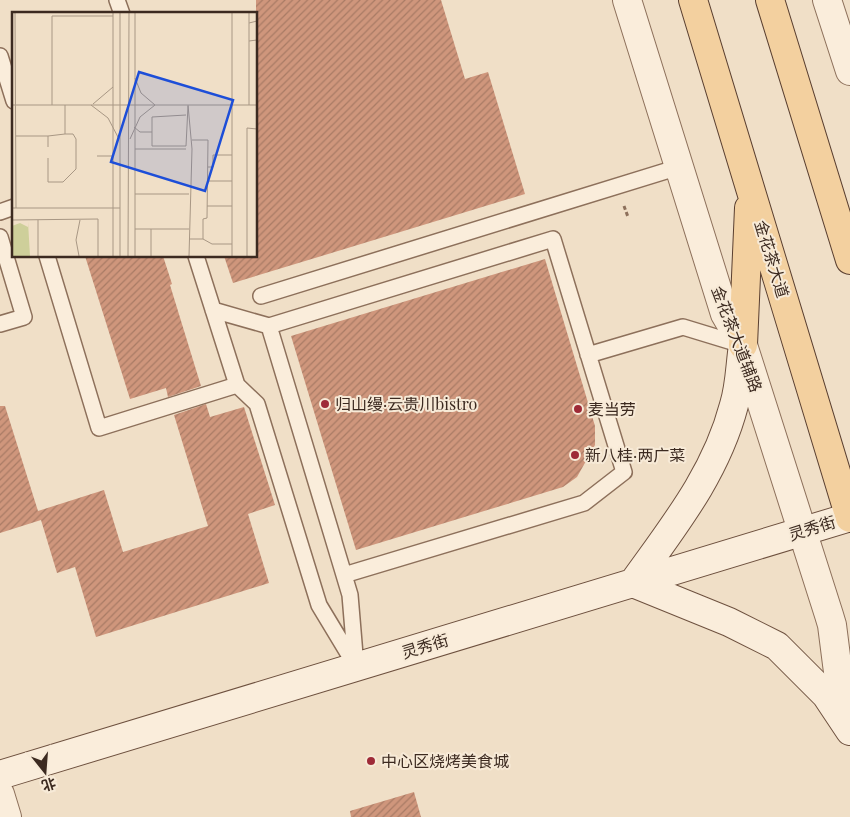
<svg xmlns="http://www.w3.org/2000/svg" width="850" height="817" font-family="'Playfair Display','Noto Sans SC',serif">
  <style>
    .building { fill: url(#building-hatch) }
    .lines { fill: none; stroke-linecap: round; stroke-linejoin: round }
    .service-casing { stroke: #8d705b; stroke-width: 18 }
    .minor-casing { stroke: #8d705b; stroke-width: 30 }
    .tertiary-casing { stroke: #8d705b; stroke-width: 30 }
    .secondary-casing { stroke: #6e513f; stroke-width: 30 }
    .primary-casing { stroke: #5a3f30; stroke-width: 30 }
    .path { stroke: #8d705b; stroke-width: 3; stroke-dasharray: 4 2.5; stroke-linecap: butt }
    .service { stroke: #faeddb; stroke-width: 15 }
    .minor { stroke: #faeddb; stroke-width: 28 }
    .tertiary { stroke: #faeddb; stroke-width: 28 }
    .secondary { stroke: #faeddb; stroke-width: 28 }
    .primary { stroke: #f3d09f; stroke-width: 28 }
    .poi-dot { fill: #9e2a37; stroke: #f7ead7; stroke-width: 2 }
    .labels { text-anchor: middle; stroke-width: 4; stroke-linejoin: round; paint-order: stroke }
    .street-label { font-size: 16px; fill: #3c2a20; stroke: #f7ead7 }
    .poi-label { font-size: 16px; fill: #3c2a20; stroke: #f7ead7; text-anchor: start }
    .inset-road { fill: none; stroke: #a89784; stroke-width: 1 }
    .view { fill: #1d4ed8; fill-opacity: 0.15; stroke: #1d4ed8; stroke-width: 2.5 }
    .inset-edge { fill: none; stroke: #3c2a20; stroke-width: 2.5 }
  </style>
  <defs>
    <pattern id="building-hatch" width="6" height="6" patternUnits="userSpaceOnUse" patternTransform="scale(1.25)"><rect width="6" height="6" fill="#cf967c"/><path d="M-1 1l2-2M0 6l6-6M5 7l2-2" fill="none" stroke="#a97b65"/></pattern>
  </defs>
  <rect width="100%" height="100%" fill="#f0dfc7"/>
  <path class="building" d="M256 0H441L465 79 488 72 525 194 233 283 224 256H256Z
    M85 256H163L172 284 170 285 201 386 168 397 166 388 130 399Z
    M545 259 595 426V445L577 477 563 487 356 550 291 336Z
    M206 404 210 417 244 407 275 505 248 514 269 583 96 637 75 567 57 573 41 520 0 533V406H5L38 511 104 490 123 552 208 526 174 415Z
    M414 792 421 817H351L350 811Z"/>
  <g class="lines">
    <defs>
      <path id="service" d="M117 0 122 14
        M0 56 14 101
        M0 212 14 207
        M0 237 24 317 0 324
        M47 256 99 428 237 385
        M196 256 237 385 257 404 319 605 354 663
        M261 296 679 167
        M213 310 269 326
        M588 355 683 327 742 345
        M344 575 584 503 624 472 553 239 269 326 341 565 350 595 356 667"/>
      <path id="minor" d="M0 794 7 817"/>
      <path id="tertiary" d="M627 0 725 314 743 345 829 615 832 625 838 672 850 709
        M827 0 850 71"/>
      <path id="secondary" d="M633 583 729 622 777 646 826 695 850 731
        M633 583C673 527 716 474 734 405 740 386 740 365 743 345
        M0 775 850 517"/>
      <path id="primary" d="M693 0 850 518
        M770 0 850 260
        M743 345 749 208"/>
    </defs>
    <use href="#service" class="service-casing"/>
    <use href="#minor" class="minor-casing"/>
    <use href="#tertiary" class="tertiary-casing"/>
    <use href="#secondary" class="secondary-casing"/>
    <use href="#primary" class="primary-casing"/>
    <path class="path" d="M624 206 628 217"/>
    <use href="#service" class="service"/>
    <use href="#minor" class="minor"/>
    <use href="#tertiary" class="tertiary"/>
    <use href="#secondary" class="secondary"/>
    <use href="#primary" class="primary"/>
  </g>
  <g class="poi-dot">
    <circle cx="325" cy="404" r="5"/>
    <circle cx="578" cy="409" r="5"/>
    <circle cx="575" cy="455" r="5"/>
    <circle cx="371" cy="761" r="5"/>
  </g>
  <g class="labels">
    <g class="street-label">
      <text transform="translate(772 259) rotate(73)" y="6">金花茶大道</text>
      <text transform="translate(737 339) rotate(69)" y="6">金花茶大道辅路</text>
      <text transform="translate(812 528) rotate(-17)" y="6">灵秀街</text>
      <text transform="translate(425 646) rotate(-17)" y="6">灵秀街</text>
    </g>
    <g class="poi-label">
      <text x="335" y="410">归山缦·云贵川bistro</text>
      <text x="588" y="415">麦当劳</text>
      <text x="585" y="461">新八桂·两广菜</text>
      <text x="381" y="767">中心区烧烤美食城</text>
    </g>
  </g>
  <g transform="translate(12 12)">
    <rect width="245" height="245" fill="#f0dfc7"/>
    <path d="M16 210 18 244H0V214L8 211 16 215Z" fill="#cecf9a"/>
    <path class="inset-road" d="M3 1 4 196M101 1V244M123 1V244M237 1V11L245 9M237 11V29L245 28M237 29V93M123 66 129 81 143 93M81 92 101 75M0 93H245M40 93V4H101M79 93 96 106 107 127M176 93 180 137 177 244M174 103 140 105V134H174L176 94M122 115 128 120H140M4 124H36M118 127 128 105 143 93M180 128H196L195 206 191 207V227M36 135V124L53 122V93M123 137H174M85 144H101M36 146V170H51L64 157V127L61 122H53M196 155H201V143H220M195 169H220M123 182H177M195 194H220M0 196H108M0 208 86 207V244M26 208V244M123 217H177M177 227H191L200 232H220M67 244 64 228 68 208M108 244V1M116 244 117 1M139 244V217M220 244V1M235 244V116L245 117"/>
    <path class="view" d="M127 60 221 88 193 179 99 150Z"/>
    <rect width="245" height="245" class="inset-edge"/>
  </g>
  <g transform="translate(45 772) rotate(163)" stroke="#f7ead7" stroke-width="4" paint-order="stroke">
  <path d="M0-4L9 19L0 12L-9 19Z" fill="#3c2a20"/>
  <text y="-8" font-size="14" font-weight="bold" text-anchor="middle" fill="#3c2a20">北</text>
  </g>
</svg>
